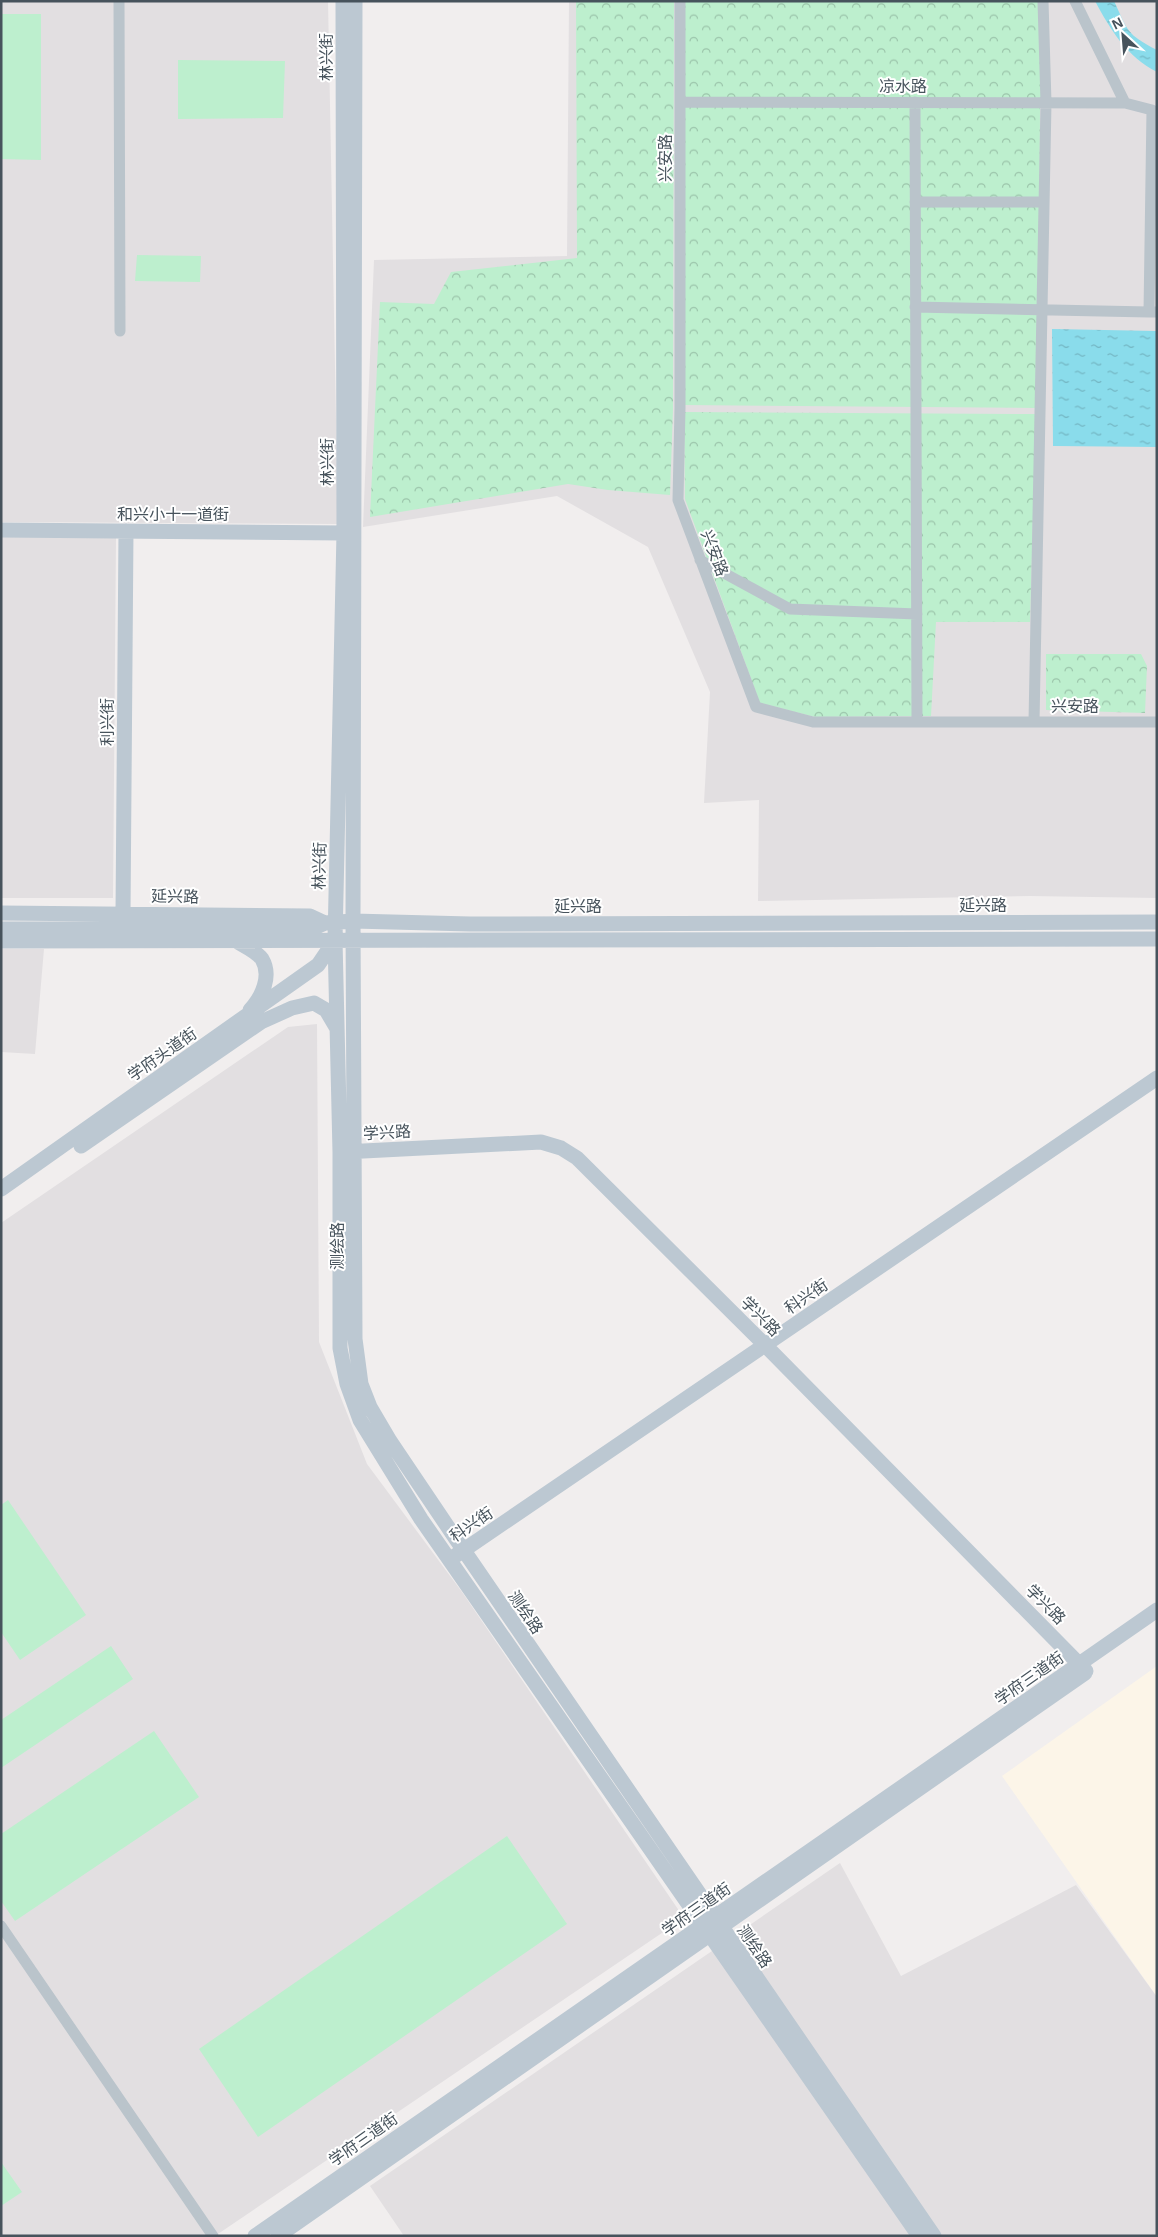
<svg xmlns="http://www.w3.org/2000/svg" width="1158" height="2237" font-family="Helvetica,'Noto Sans SC',sans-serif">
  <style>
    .commercial { fill: #fcf5e8 }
    .education { fill: #e2dfe1 }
    .forest { fill: url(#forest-crowns) }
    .park { fill: #bdefce }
    .water { fill: url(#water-ripples) }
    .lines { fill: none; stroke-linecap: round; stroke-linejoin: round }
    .street { stroke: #bac4cb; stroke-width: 11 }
    .secondary { stroke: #bcc8d2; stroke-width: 15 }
    .labels { text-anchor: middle; stroke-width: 4; stroke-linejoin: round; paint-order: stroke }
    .street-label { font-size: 16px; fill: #47535c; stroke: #fff }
  </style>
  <defs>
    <pattern id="forest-crowns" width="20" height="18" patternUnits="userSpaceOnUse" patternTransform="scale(1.25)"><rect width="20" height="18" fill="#bdefce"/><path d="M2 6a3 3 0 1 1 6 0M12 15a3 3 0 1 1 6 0" fill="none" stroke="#9bc4aa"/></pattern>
    <pattern id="water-ripples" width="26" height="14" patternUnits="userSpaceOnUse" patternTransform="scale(1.25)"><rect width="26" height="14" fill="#8adceb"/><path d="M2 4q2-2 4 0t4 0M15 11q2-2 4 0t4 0" fill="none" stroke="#73b5c2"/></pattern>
  </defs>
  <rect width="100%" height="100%" fill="#f1eeee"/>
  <path class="commercial" d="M1157 1666V1997L1002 1776Z"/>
  <path class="education" d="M1 1H328L338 524 1 522Z
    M569 1H1157V898L1030 896 758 901 759 800 704 803 710 692 648 547 557 496 363 527 374 260 567 256Z
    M1 537H116L113 898H1Z
    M1 949H44L35 1054 1 1052Z
    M317 1024 319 1342 367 1464 462 1592 684 1918 215 2236H1V1223L288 1027Z
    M840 1863 901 1976 1076 1885 1157 1997V2236H404L370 2186Z"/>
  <path class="forest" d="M576 1H674L673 409 670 495 608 490 568 484 370 517 380 302 434 304 451 272 577 258Z
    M684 1H1040L1042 99 684 98Z
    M685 106H1040L1039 408 683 405Z
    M684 412 1036 414 1030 622H936L931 716 815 717 760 703 685 499Z
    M1046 654H1141L1147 666 1145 713 1046 710Z"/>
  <path class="park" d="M1 14H41V160L1 159Z
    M178 60 285 61 283 118 178 119Z
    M137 255 201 256 200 282 135 281Z
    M8 1500 86 1615 20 1660 1 1632V1505Z
    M111 1646 133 1679 1 1768V1720Z
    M154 1731 199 1797 15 1921 1 1901V1834Z
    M507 1836 567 1924 258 2137 199 2049Z
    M1 2162 22 2192 1 2206Z"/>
  <path class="water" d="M1095 1H1114C1128 31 1126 34 1157 50V72C1127 57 1110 29 1095 1Z
    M1052 329 1157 331V447L1053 446Z"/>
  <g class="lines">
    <path class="street" d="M119 1 120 331
      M680 1V408L678 500 756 707 813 722H1157
      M1075 1 1125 103 1152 110 1157 113
      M681 102 1125 103
      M915 102 917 722
      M1152 110 1149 312H1157
      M915 202H1044
      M915 307 1149 312
      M700 560 790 609 917 614
      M1034 722 1046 103 1043 1
      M1 1926 213 2236"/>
    <path class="secondary" d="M343 1 344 533 335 940 340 1152V1348L347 1384 360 1420 421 1519 919 2236
      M355 1 353 921 355 1339 361 1384 370 1407 390 1441 456 1539 934 2236
      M1 530 344 533
      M1 913 310 916 325 923 353 921 470 924 1157 922
      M123 913 126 531
      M1 929H311L325 923
      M1 941 1157 939
      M236 941C244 946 256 951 262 959 272 976 262 997 250 1010
      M81 1146 261 1022 292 1008 314 1003 326 1010 336 1027
      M344 1152 541 1142 561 1148 577 1158 765 1345 1086 1671
      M1 1189 318 965 335 940
      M455 1556 1157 1078
      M255 2236 1157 1610
      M278 2236 1085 1673"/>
  </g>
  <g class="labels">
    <g class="street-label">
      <text transform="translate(326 57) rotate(-90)" y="6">林兴街</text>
      <text x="903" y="92">凉水路</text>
      <text transform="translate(665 158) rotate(-90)" y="6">兴安路</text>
      <text transform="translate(327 462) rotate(-90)" y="6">林兴街</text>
      <text x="173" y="520">和兴小十一道街</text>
      <text transform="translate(715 553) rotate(69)" y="6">兴安路</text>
      <text x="1075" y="712">兴安路</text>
      <text transform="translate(107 722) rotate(-90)" y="6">利兴街</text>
      <text transform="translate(319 866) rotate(-89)" y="6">林兴街</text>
      <text transform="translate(175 896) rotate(1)" y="6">延兴路</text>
      <text x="983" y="911">延兴路</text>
      <text x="578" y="912">延兴路</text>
      <text transform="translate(162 1054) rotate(-35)" y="6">学府头道街</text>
      <text transform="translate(387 1132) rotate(-3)" y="6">学兴路</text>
      <text transform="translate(337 1246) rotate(-90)" y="6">测绘路</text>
      <text transform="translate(806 1296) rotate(-34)" y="6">科兴街</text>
      <text transform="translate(761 1316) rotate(45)" y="6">学兴路</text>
      <text transform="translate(471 1524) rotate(-34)" y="6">科兴街</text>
      <text transform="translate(1046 1604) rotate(45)" y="6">学兴路</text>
      <text transform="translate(526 1612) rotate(56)" y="6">测绘路</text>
      <text transform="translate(1029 1678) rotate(-35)" y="6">学府三道街</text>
      <text transform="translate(696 1909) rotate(-35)" y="6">学府三道街</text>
      <text transform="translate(755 1946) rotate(56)" y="6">测绘路</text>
      <text transform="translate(363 2139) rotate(-35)" y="6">学府三道街</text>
    </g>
  </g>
  <rect width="1158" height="2237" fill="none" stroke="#47535c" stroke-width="5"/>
  <g transform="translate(1123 35) rotate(334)" stroke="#ffffff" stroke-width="4" paint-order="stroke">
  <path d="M0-4L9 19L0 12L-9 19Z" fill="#47535c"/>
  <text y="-8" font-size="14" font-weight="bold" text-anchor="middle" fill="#47535c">N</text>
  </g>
</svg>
